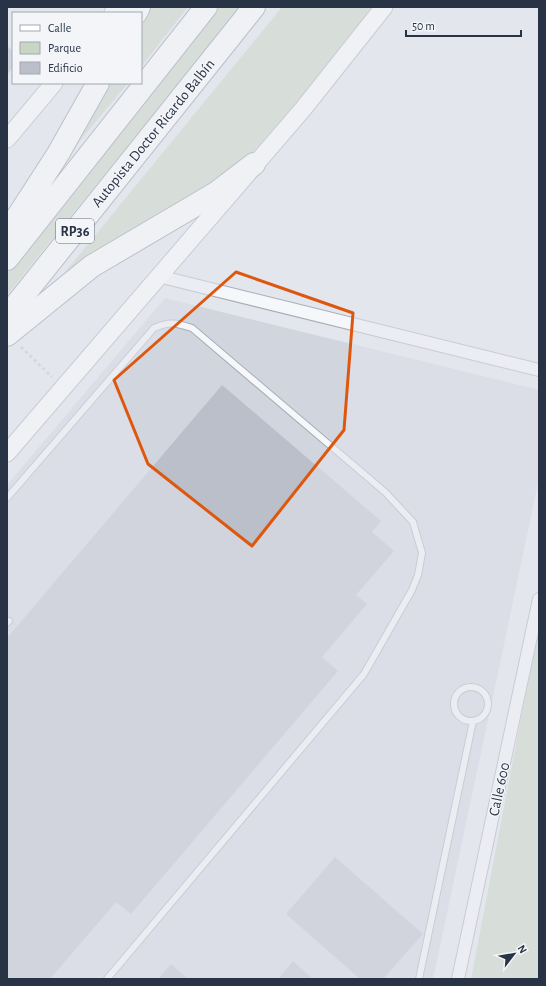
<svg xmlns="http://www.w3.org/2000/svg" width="546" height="986" font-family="'Alegreya Sans',sans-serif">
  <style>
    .built { fill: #d1d5de }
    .green { fill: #c8d6c3 }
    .building { fill: #babfca }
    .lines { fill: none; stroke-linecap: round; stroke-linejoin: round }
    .lane-casing { stroke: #a7adb7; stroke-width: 8 }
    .street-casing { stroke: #a7adb7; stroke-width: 14 }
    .secondary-casing { stroke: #a7adb7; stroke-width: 19 }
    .highway-casing { stroke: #8993a4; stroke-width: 24 }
    .path { stroke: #c1c4cb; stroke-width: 2.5; stroke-dasharray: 3 3; stroke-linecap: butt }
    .lane { stroke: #f6f7fa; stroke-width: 6 }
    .street { stroke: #f6f7fa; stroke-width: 12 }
    .secondary { stroke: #fff; stroke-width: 17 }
    .highway { stroke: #fff; stroke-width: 22 }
    .marked { fill: none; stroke: #de570f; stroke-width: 3; stroke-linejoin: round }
    .labels { text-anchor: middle; stroke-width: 3; stroke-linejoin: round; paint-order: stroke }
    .shield { fill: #f3f5f9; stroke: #666d7c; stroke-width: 1 }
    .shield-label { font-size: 14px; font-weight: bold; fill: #293346 }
    .street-label { font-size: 15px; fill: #293346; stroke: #f3f5f9 }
  </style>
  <rect width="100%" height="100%" fill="#e3e6ec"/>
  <path class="built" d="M165 298 539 390V479L433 979H7V485Z"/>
  <path class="green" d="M146 7H188L141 67V17Z
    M218 7H240L7 295V273Z
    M282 7H376L286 117 244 164 56 283Z
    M107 83H128L64 160Z
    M539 624V979H471Z"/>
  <path class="building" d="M7 46 13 51V67L7 75Z
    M222 385 381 521 372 532 394 551 356 595 367 604 322 657 338 671 131 914 116 902 50 979H7V638Z
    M335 857 423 934 383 979H360L286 914Z
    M293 961 313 979H278Z
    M171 964 188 979H158Z"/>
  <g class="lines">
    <defs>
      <path id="lane" d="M7 498 154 328C170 321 176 323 192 328L385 492 413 522 422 553 418 575 412 590 364 674 107 979
        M7 623 9 621
        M454 704a17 17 0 1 1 34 0a17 17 0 1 1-34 0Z
        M419 979 473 721"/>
      <path id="street" d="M158 276 539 370
        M458 979 539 599"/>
      <path id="secondary" d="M113 13 119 7
        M7 139 54 83
        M7 453 303 109 384 7"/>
      <path id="highway" d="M136 13 139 7
        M7 233 58 154 98 83
        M7 259 206 7
        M7 316 254 7
        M7 335 92 266 216 193 254 164"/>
    </defs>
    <use href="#lane" class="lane-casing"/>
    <use href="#street" class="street-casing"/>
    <use href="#secondary" class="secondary-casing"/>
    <use href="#highway" class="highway-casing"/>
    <path class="path" d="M21 347 52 377"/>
    <use href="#lane" class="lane"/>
    <use href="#street" class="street"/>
    <use href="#secondary" class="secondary"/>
    <use href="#highway" class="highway"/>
  </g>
  <path d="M0 0H546V986H0ZM236 272 353 313 344 430 252 546 148 464 114 380Z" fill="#e3e6ec" fill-opacity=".55" fill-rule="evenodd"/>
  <path class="marked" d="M236 272 353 313 344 430 252 546 148 464 114 380Z"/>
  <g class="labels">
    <rect class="shield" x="56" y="219" width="38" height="24" rx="3"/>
    <g class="shield-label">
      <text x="75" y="236">RP36</text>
    </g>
    <g class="street-label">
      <text transform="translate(153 133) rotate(-51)" y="5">Autopista Doctor Ricardo Balbín</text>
      <text transform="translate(499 789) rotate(-78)" y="5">Calle 600</text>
    </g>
  </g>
  <rect width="546" height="986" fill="none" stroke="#293346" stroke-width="16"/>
  <rect x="12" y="12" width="130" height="72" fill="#f3f5f9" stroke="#a2a7b1"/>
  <rect x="20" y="25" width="20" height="6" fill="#ffffff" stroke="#a2a7b1"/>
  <text x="48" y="32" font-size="12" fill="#293346">Calle</text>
  <rect x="20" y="42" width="20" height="12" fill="#c8d6c3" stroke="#a2a7b1"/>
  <text x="48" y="52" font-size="12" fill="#293346">Parque</text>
  <rect x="20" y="62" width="20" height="12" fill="#babfca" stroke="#a2a7b1"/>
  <text x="48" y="72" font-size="12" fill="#293346">Edificio</text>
  <g transform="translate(514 954) rotate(59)" stroke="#f3f5f9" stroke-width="3" paint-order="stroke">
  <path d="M0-3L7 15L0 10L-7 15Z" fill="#293346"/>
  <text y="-6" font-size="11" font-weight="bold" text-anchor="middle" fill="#293346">N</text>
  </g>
  <path d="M406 30v6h115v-6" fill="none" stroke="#293346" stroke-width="2"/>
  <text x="412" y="30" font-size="12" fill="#293346" stroke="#f3f5f9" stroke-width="3" paint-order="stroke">50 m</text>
</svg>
